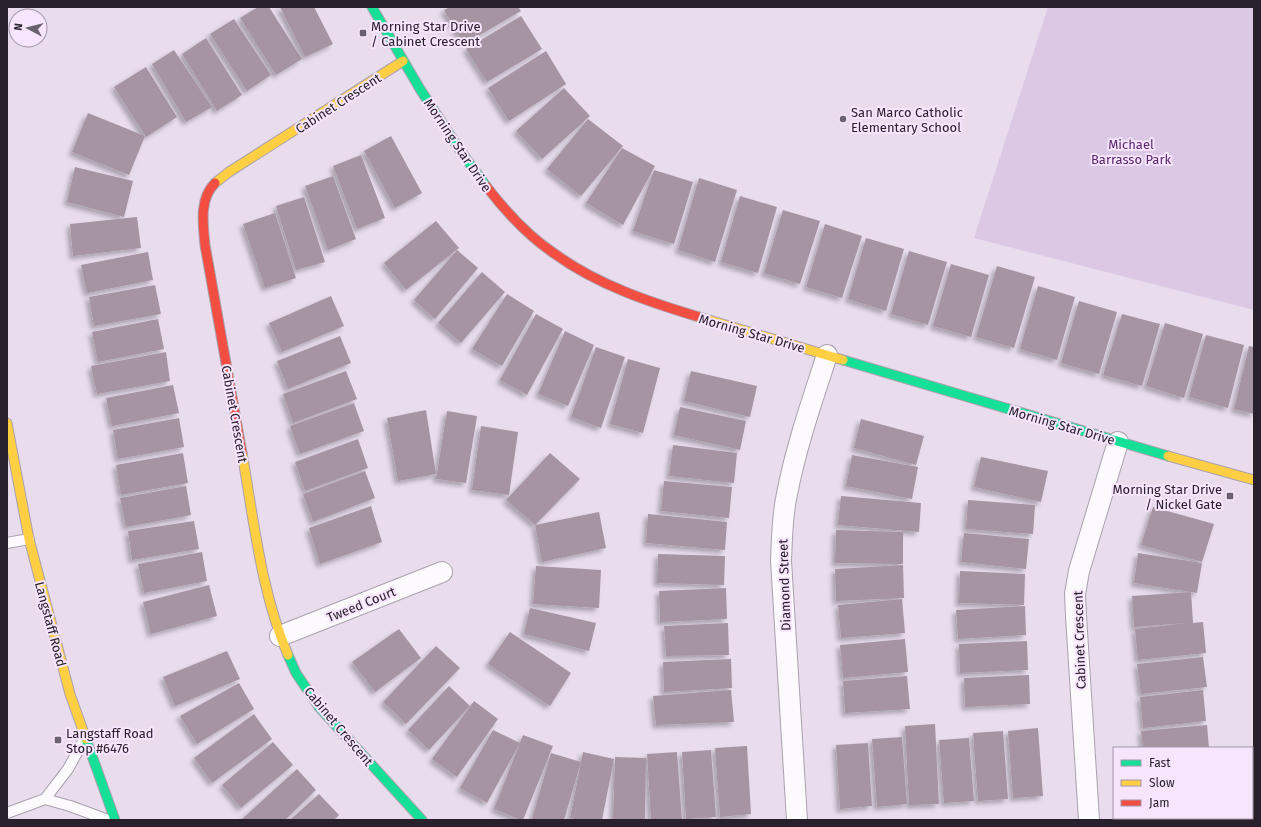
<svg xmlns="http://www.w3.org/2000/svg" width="1261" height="827" font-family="'Fira Sans',sans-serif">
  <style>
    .green { fill: #dcc7e4 }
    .building { fill: #a794a2; filter: url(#shadow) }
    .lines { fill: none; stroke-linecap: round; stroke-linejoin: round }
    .lane-casing { stroke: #aaa1ae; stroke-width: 12 }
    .street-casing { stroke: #aaa1ae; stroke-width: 22 }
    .fast-casing { stroke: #aaa1ae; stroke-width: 11 }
    .slow-casing { stroke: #aaa1ae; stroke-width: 11 }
    .jam-casing { stroke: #aaa1ae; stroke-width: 11 }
    .lane { stroke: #fcfafc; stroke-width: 10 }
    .street { stroke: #fcfafc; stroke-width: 20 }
    .fast { stroke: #16e098; stroke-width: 9 }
    .slow { stroke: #ffcf43; stroke-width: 9 }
    .jam { stroke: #f24e42; stroke-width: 9 }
    .poi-dot { fill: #6b626f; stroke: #f6e5fd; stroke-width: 1.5 }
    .labels { text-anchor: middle; stroke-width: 4; stroke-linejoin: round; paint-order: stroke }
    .poi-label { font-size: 13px; fill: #28202b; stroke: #f6e5fd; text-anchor: start }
    .street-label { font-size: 13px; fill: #28202b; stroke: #f6e5fd }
    .park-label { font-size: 13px; fill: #5a266c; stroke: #f6e5fd }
  </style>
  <defs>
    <filter id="shadow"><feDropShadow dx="-3.5" dy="3.5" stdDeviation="2" flood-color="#0004"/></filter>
  </defs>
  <rect width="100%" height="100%" fill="#e8dced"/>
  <path class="green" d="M1048 7H1254V310L974 238Z"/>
  <path class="building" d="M258 7H269L302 59 276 75 240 18Z
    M280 7H314L333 44 305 57Z
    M450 7H518L521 11 464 44 444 10Z
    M521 16 542 49 487 82 466 49Z
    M234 19 271 75 247 91 210 34Z
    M206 38 242 95 217 111 182 54Z
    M174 50 212 107 186 122 152 64Z
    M546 51 566 84 509 121 488 88Z
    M146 67 177 117 146 137 114 87Z
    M564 88 590 116 542 159 516 131Z
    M88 113 145 136 129 175 72 152Z
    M588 119 623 146 581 196 547 169Z
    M391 136 422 193 395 208 364 151Z
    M622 148 655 166 623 225 586 203Z
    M361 155 385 218 357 229 333 166Z
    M75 167 133 181 124 217 67 202Z
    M654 170 693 182 674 244 633 231Z
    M333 176 356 239 328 250 305 186Z
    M699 178 737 190 715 262 678 250Z
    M740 196 777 207 758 273 721 262Z
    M304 197 325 262 296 270 276 206Z
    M783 210 820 221 800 284 764 273Z
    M275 213 296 278 265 288 243 224Z
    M137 217 141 248 73 256 70 224Z
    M436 221 459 248 406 290 384 263Z
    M825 224 862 236 842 298 806 287Z
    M866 238 904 249 886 311 848 299Z
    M457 250 478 268 435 319 414 300Z
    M909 251 947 262 928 325 891 314Z
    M148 252 153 280 87 293 81 265Z
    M951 264 989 275 971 337 933 326Z
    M997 266 1035 277 1014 348 976 337Z
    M482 272 505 292 461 343 438 323Z
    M155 285 161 314 94 326 89 297Z
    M1038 286 1075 297 1057 360 1020 349Z
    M507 294 534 311 502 366 472 349Z
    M331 296 344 326 282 352 269 323Z
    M1079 301 1117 312 1099 374 1061 363Z
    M536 314 563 329 527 395 500 380Z
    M1122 314 1160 324 1142 386 1103 375Z
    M158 319 164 349 98 362 92 332Z
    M1165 323 1203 334 1184 398 1146 386Z
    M565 331 594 345 568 406 538 394Z
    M1206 335 1244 345 1228 408 1189 397Z
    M340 336 351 363 288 389 277 361Z
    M1249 346 1254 347V414L1234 409Z
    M596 347 625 357 601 428 571 417Z
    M166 352 170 381 97 394 91 366Z
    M628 359 660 368 643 433 610 424Z
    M346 371 357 399 293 423 283 394Z
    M691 371 757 386 750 417 684 401Z
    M173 385 179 413 112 426 106 398Z
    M354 403 364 431 300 454 290 426Z
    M680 407 746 421 740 450 674 435Z
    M426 410 436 474 398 481 387 418Z
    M447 411 477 416 466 483 436 479Z
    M179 418 184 447 118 459 113 430Z
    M861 419 924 436 916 465 854 448Z
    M481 426 518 432 509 495 472 490Z
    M358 439 368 468 305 491 295 462Z
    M673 445 737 453 734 483 669 476Z
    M183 453 188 483 121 495 116 465Z
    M550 453 580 479 535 525 506 500Z
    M852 455 918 467 912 499 846 486Z
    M981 457 1048 471 1041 502 974 487Z
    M365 471 375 498 313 522 303 494Z
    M664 481 732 487 729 518 661 511Z
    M186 486 191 515 126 527 120 498Z
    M841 496 921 503 919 532 838 525Z
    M968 500 1035 505 1033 534 966 529Z
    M371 506 382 542 320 564 309 528Z
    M1153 507 1214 524 1202 562 1141 545Z
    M599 512 606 548 542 562 535 525Z
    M648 514 727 522 725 550 646 543Z
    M194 521 199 549 132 560 128 531Z
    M836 530 903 532V564L835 563Z
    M964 533 1029 539 1026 569 961 562Z
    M202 552 207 581 144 593 138 564Z
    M1138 553 1202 563 1197 593 1134 583Z
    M658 554 725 556 724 585 657 583Z
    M903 565 904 598 836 601 835 569Z
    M536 566 601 570 599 608 533 604Z
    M960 571 1025 574 1024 605 959 603Z
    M209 585 217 616 151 634 143 602Z
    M726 588 727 619 660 622 659 591Z
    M1191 592 1193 623 1203 622 1206 653 1138 660 1135 629 1187 623 1134 627 1132 596Z
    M902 599 905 633 841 638 838 605Z
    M1025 606 1026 635 958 639 956 610Z
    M530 608 596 623 589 651 524 634Z
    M728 623 729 655 666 656 664 626Z
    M399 629 421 658 375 692 352 662Z
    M510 632 571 673 550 706 488 664Z
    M905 639 908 672 843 678 840 645Z
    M1027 641 1028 670 960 673 959 644Z
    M436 646 460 668 406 724 383 702Z
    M227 651 240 679 175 706 163 677Z
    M1203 657 1207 687 1141 694 1137 664Z
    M731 659 732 688 664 692 663 662Z
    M1029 675 1030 704 965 707 964 678Z
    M907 676 910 709 845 713 843 681Z
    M239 683 254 709 197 744 180 716Z
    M449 686 470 706 429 750 408 730Z
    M731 690 734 722 656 725 653 696Z
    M1203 690 1206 721 1143 728 1140 697Z
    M474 701 498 719 457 777 432 759Z
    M254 714 272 739 212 783 194 758Z
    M935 724 939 804 909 805 905 726Z
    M1207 725 1209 748H1143L1141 731Z
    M1038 728 1043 796 1013 798 1008 731Z
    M493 730 520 743 487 803 460 788Z
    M1003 731 1008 799 978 801 973 733Z
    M523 735 553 746 523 820H521L494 809Z
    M902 737 907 804 877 807 872 739Z
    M969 738 974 801 944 803 939 740Z
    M273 742 293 765 241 808 222 785Z
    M868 743 872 806 840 809 836 745Z
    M747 746 751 814 720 817 715 748Z
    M711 750 716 817 686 819 682 752Z
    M583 752 614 759 602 820H579L570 818Z
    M677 752 682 820H651L647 754Z
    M551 753 581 762 564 820H537L532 819Z
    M615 757 646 758 645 820H613Z
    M297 769 316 790 285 820H241Z
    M319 794 339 815 334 820H290Z
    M1150 818H1216L1217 820H1150Z"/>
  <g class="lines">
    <defs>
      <path id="lane" d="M7 543 29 539
        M45 799 70 806 108 820
        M7 813 45 799 68 769 85 738"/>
      <path id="street" d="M280 636 442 572
        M797 820 781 561C782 539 782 516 787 494 796 447 812 401 827 355
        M1089 820 1076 616 1075 594 1079 571 1118 442"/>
      <path id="fast" d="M372 7 420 89 459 149 486 186
        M843 360 1168 456
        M288 655 296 673 319 707 422 820
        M86 739 115 820"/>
      <path id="slow" d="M215 183 229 172 403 61
        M699 317 843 360
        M7 423 29 539 70 694 86 739
        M242 453C254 521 261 592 288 655
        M1168 456 1254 480"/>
      <path id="jam" d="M215 183C199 199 203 224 205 245L242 453
        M486 186C506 212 528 236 555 254 598 285 649 302 699 317"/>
    </defs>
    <use href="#lane" class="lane-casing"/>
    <use href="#street" class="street-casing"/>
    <use href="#fast" class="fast-casing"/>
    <use href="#slow" class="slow-casing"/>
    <use href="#jam" class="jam-casing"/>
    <use href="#lane" class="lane"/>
    <use href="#street" class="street"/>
    <use href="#fast" class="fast"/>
    <use href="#slow" class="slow"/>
    <use href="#jam" class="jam"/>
  </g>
  <g class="poi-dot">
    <rect x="359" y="29" width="8" height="8" rx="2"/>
    <circle cx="843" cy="119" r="4"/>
    <rect x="1226" y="492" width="8" height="8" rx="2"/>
    <rect x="54" y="736" width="8" height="8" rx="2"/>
  </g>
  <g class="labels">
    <g class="poi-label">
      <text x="371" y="31">Morning Star Drive<tspan x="371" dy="15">/ Cabinet Crescent</tspan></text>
      <text x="851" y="117">San Marco Catholic<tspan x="851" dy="15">Elementary School</tspan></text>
      <text x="1222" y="494" text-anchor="end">Morning Star Drive<tspan x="1222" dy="15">/ Nickel Gate</tspan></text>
      <text x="66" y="738">Langstaff Road<tspan x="66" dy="15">Stop #6476</tspan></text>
    </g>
    <g class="street-label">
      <text transform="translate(338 103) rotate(-33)" y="5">Cabinet Crescent</text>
      <text transform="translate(458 145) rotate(56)" y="5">Morning Star Drive</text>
      <text transform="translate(752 333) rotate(16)" y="5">Morning Star Drive</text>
      <text transform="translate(235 414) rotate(80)" y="5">Cabinet Crescent</text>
      <text transform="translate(1062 425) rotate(16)" y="5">Morning Star Drive</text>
      <text transform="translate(784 585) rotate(-92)" y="5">Diamond Street</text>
      <text transform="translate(361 604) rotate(-22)" y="5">Tweed Court</text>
      <text transform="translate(51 624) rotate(75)" y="5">Langstaff Road</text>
      <text transform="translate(1079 640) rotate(-92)" y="5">Cabinet Crescent</text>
      <text transform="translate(339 726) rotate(50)" y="5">Cabinet Crescent</text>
    </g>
    <g class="park-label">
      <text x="1131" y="149">Michael<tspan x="1131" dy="15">Barrasso Park</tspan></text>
    </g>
  </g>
  <rect width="1261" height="827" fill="none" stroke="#28202b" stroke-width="16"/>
  <rect x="1113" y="747" width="140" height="72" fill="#f6e5fd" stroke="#a496a9"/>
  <rect x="1121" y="760" width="20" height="6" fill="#16e098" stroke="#a496a9"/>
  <text x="1149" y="767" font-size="12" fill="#28202b">Fast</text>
  <rect x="1121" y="780" width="20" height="6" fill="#ffcf43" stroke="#a496a9"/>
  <text x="1149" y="787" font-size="12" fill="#28202b">Slow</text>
  <rect x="1121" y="800" width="20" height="6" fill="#f24e42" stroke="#a496a9"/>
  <text x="1149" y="807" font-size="12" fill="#28202b">Jam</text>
  <g transform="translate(28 28) rotate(277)"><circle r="19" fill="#f6e5fd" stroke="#a496a9"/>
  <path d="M0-3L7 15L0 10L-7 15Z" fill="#6b626f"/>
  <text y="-6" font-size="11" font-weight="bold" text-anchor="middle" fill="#28202b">N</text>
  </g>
</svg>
